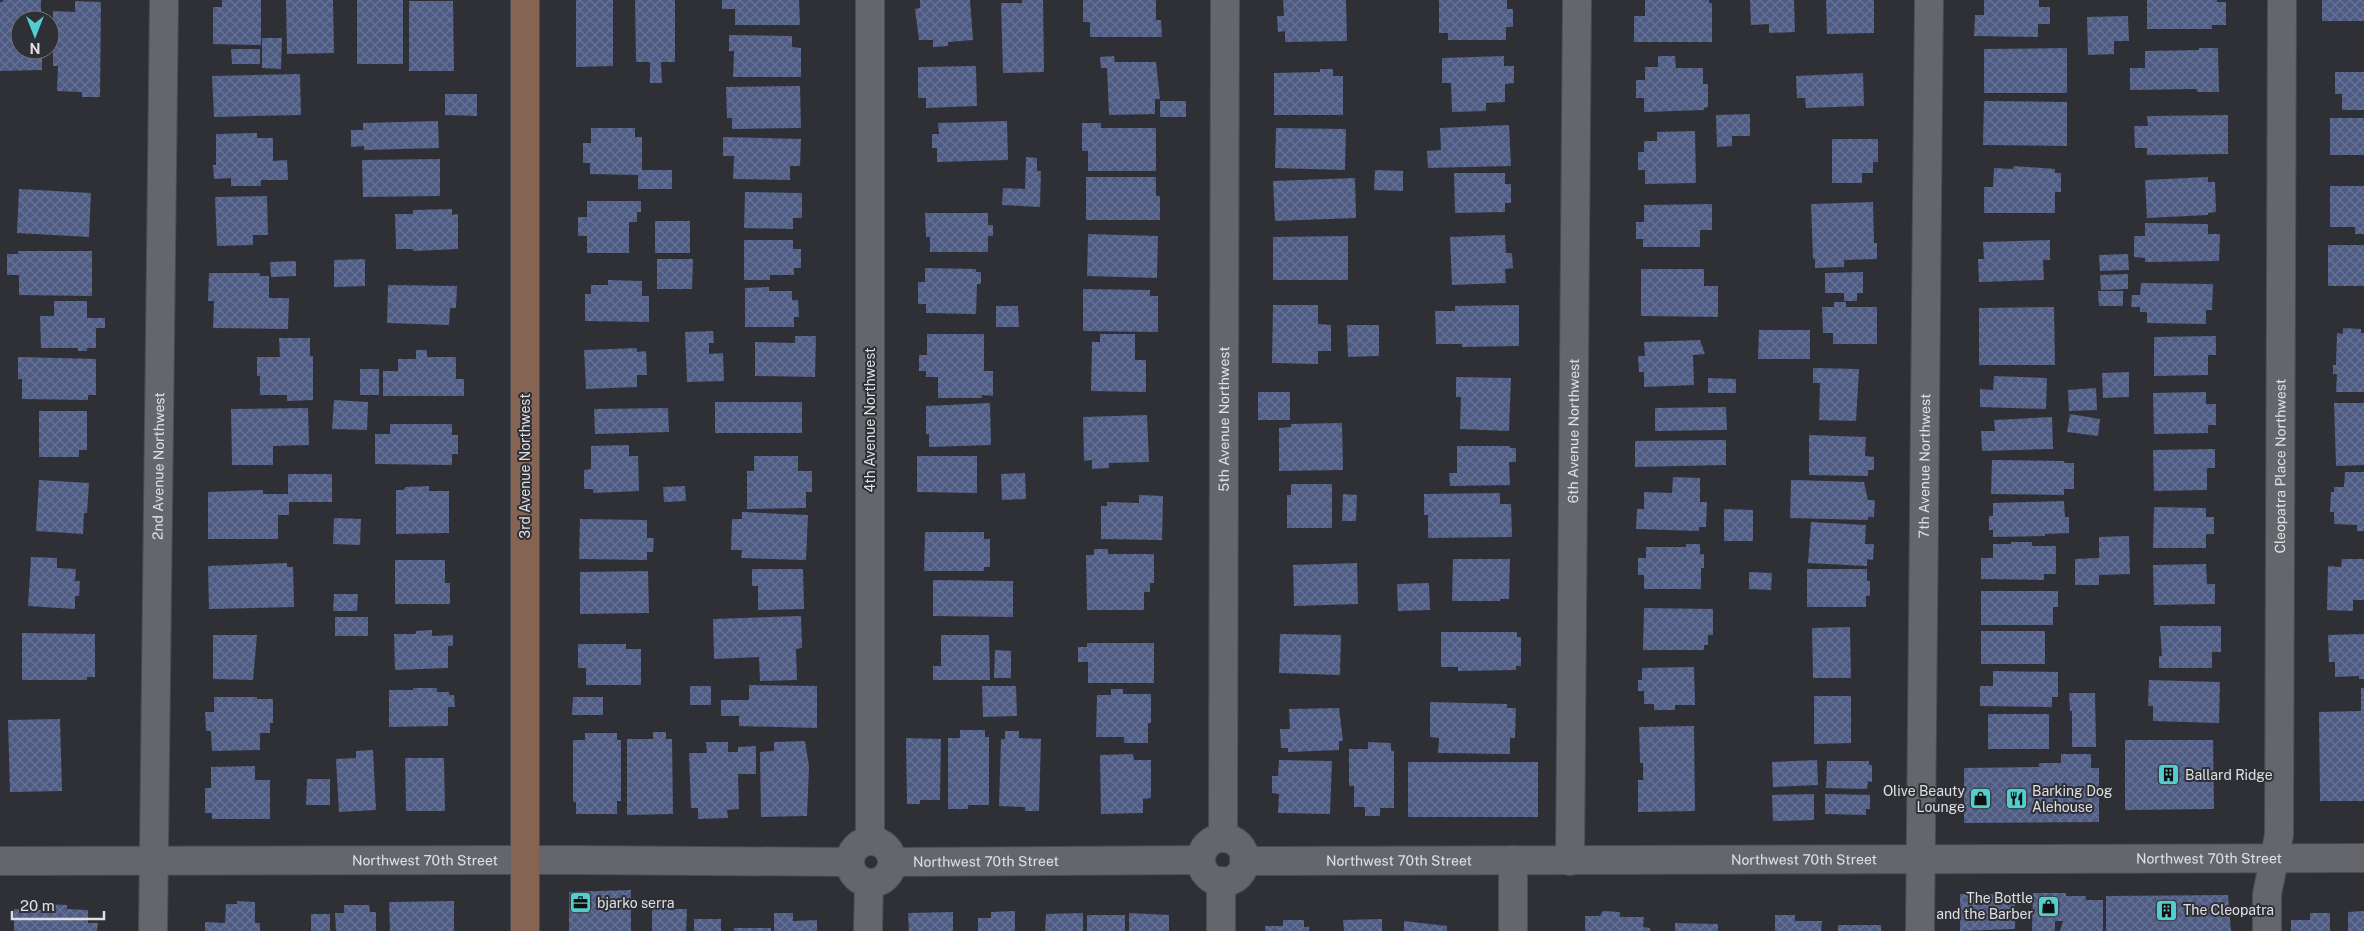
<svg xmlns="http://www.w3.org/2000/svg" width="2364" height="931" font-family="'Public Sans',sans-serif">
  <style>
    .building { fill: url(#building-cross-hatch) }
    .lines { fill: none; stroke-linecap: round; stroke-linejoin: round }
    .street-casing { stroke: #4b4c50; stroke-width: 30 }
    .secondary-casing { stroke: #4b4c50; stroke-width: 30 }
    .street { stroke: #65666b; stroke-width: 28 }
    .secondary { stroke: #856454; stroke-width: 28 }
    .labels { text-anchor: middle; stroke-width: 4; stroke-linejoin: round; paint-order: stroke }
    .street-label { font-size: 14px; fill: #dfe0e3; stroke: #2f3035 }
    .poi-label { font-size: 14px; fill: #dfe0e3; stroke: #2f3035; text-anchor: start }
  </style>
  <defs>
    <pattern id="building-cross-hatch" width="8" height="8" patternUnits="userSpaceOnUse" patternTransform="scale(1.25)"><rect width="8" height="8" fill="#4e5b83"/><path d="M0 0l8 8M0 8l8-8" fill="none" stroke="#677294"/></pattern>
  </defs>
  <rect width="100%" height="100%" fill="#2f3035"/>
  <path class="building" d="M3 0H41V20H20V50H42V70L0 71V2H3Z
    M222 0H261V45L213 44V7H222Z
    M286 0H333L334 53 287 54Z
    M357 0H403V64H357Z
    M576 0H613V66L576 67Z
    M635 0H675V62H661L662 83H650V62H636Z
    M722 0H799L800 25H735V9H722Z
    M920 0H970L973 40 948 42V46L933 47V40H919L915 9 920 8Z
    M1022 0H1043L1044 72 1003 73 1001 3H1022Z
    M1083 0H1156V20H1161L1162 37H1090V22H1083Z
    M1283 0H1346L1347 41 1285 42V31L1278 32 1277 16H1284Z
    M1439 0H1507V9H1513V27H1506V40H1448V33H1439Z
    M1645 0H1709V3H1712V42H1634V16H1645Z
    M1750 0H1794L1795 32 1769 33V24L1751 25Z
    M1826 0H1874V33L1827 34Z
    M1984 0H2039V7H2050V24H2038V37L1974 36 1975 15H1984Z
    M2147 0H2217V2H2226V25H2212V29H2147Z
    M2322 0H2364V21H2322Z
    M75 1 101 2 100 97H82V92L57 91 58 66H53V11L75 12Z
    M409 1H453L454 71H409Z
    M2128 16 2129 41H2114V54L2088 55 2087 17Z
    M729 35 792 36V47L801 48V77H733L734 51H729Z
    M262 38H282L281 69 262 68Z
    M2067 48V93H1984V49Z
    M2199 48H2218L2219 92H2198L2196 89 2130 90V68H2145V51L2199 50Z
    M231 49H260V64H232Z
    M1114 56 1115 62H1156L1160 99H1155V114L1109 115 1107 68H1101L1100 57Z
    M1504 56V66H1514V83L1505 84V102L1486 103V111L1452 112 1451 83H1442V58Z
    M1658 56H1675L1676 68H1703V84H1708V107L1704 108V110L1644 112V98H1636V80H1645V67H1658Z
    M976 66 977 106 926 108V98H918V67Z
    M1320 69H1333V76H1343V115H1274V73L1320 72Z
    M2335 72H2364V110H2342V94H2335Z
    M1863 73 1864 106 1806 108 1805 98H1797L1796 76Z
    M300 74 301 115 214 117 212 76Z
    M800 86 801 128 732 129V118H727L726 87Z
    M445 94H477V116L445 115Z
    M1160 101H1186V117H1160Z
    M1984 101 2067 102V146L1983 145Z
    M1750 114V136H1732V146L1717 147 1716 115Z
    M2228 115V154L2147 155V148H2135L2134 126H2148L2147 116Z
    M2330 118H2364V155H2330Z
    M438 121 439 148 364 150V146L351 147V130H363V123Z
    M1007 121 1008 160 937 162V148H932V134H939L938 123Z
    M1082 123H1101V128H1156V171H1088V151H1082Z
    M1509 125 1511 166 1428 168 1427 151 1441 150 1440 128Z
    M591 128H635V137H642V170H672V189H638V175L590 174V163H583V143H591Z
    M1276 128 1346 129 1345 170 1275 168Z
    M1695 131 1696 183 1645 184V170H1638V152H1644V141H1657V132Z
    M257 133V138H273V161L287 160 288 180H261V186H231V178L214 179 213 165H216V134Z
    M723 137 801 139 800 166H790V180L733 179 734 156H723Z
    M1832 139H1878V162H1873V173H1862V183H1832Z
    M1026 157 1037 158V171H1041L1040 207 1002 205 1003 188 1025 189Z
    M440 159V196L363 197 362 160Z
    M2014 166 2055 169V173H2061V192H2055V213H1984V187H1993L1994 168 2013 169Z
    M1375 170 1403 171V191L1374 190Z
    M1454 173H1505V184H1511V203H1505V212L1455 213Z
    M1086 177H1156V196H1160V220H1086Z
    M2208 177V182H2215L2216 212 2208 213V215L2147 218 2145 180Z
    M1355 178 1356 218 1275 221 1273 181Z
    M2330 186H2364V234H2355V227H2330Z
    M19 189 91 193 89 237 17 233Z
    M745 192 802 193V218H793V229L744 228Z
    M267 196 268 235H253V245L217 246 215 197Z
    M587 201H641V212H637V222H629V253H587V236H578V217H587Z
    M1873 202 1874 243H1877V259L1844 260V267L1815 268V259H1813L1811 204Z
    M1712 204V230H1700V247H1643V239H1636V222H1644V205Z
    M452 209V215L458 214V249L413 251V249H396L395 214H413V210Z
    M925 213H988V225H993V236H988V252H930V237H926Z
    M655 221H690V253H655Z
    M2145 223 2208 224V234H2220L2219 261 2145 262V258L2134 257V236H2145Z
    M1088 234 1158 236 1157 278 1087 276Z
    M1505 235 1506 253H1512L1513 268 1505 269 1506 283 1452 285 1450 237Z
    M1348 236V280H1273V237Z
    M744 240H793V249H801V268H794V275H770V280H744Z
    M2050 240V260H2043L2044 280 1979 282 1978 259H1984L1983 242Z
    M2328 245H2364V286H2328Z
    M18 251H92V296L19 295V275H7V254H18Z
    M2128 254 2129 270 2100 271 2099 255Z
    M365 259V286L334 287V260Z
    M657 259H693L692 289H657Z
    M296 261V276L271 277 270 262Z
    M925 268 976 269V272H981V284H977L976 314 926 313V304H918V282H925Z
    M1641 269H1704V286H1718V317L1641 316Z
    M1863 272V293H1857V301H1844V293H1825V273Z
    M209 273H260V276H269V298H289L288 329 213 328 214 301H208Z
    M2128 274V289L2101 290 2100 275Z
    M608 280 642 281V296H649V322L585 321V294H591V285H608Z
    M2141 283 2213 284 2212 310H2206V324L2147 323V312H2140V307H2131L2132 295H2140Z
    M388 285 457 286 456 308H450L449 325 387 323Z
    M769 287V291H792V300H798L799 317H794V327H745V288Z
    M1083 289 1150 290V296H1158V332L1083 331Z
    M2098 291H2123V306H2099Z
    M54 301H87V318H105V328H96V348H87V351H78V348H41L40 316H54Z
    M1834 302H1846V307H1877V344H1833V333H1823L1822 307H1834Z
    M1273 305H1318V324L1331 325V351H1318V364L1272 363Z
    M1519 305V346L1462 347V344H1436L1435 311H1455V306Z
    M996 306H1018L1019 327H996Z
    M2054 307 2055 365H1979V308Z
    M1347 325H1379V356L1348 357Z
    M2343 328 2361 329V333H2364V392H2336L2337 374H2333V365H2336L2337 333 2343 334Z
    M1759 330H1810V359H1758Z
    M713 331 714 343H709V354L723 353 724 381 687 382 685 332Z
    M927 334H984V371H993V396L982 395V398H938V377H926V371H919V355H927Z
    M1100 334H1135V360H1146V392L1091 391 1092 342H1100Z
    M795 336H816L815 377 755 376V342L795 343Z
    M2216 336V355H2208V375L2154 376V337Z
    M279 338H310V356H313V400L287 401V395H260V376H257V357H280Z
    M1700 340 1705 354 1693 355 1694 385 1644 387V372H1639L1638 356H1645L1644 342Z
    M637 348V352L646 351 647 375H637V387L586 389 584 350Z
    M416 350H427V357H456V379H464V396H383V371H398V359H416Z
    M18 357 96 359V395H88V400L22 399V379H18Z
    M1813 368 1859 369 1856 421 1819 420 1820 383H1813Z
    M360 369H379V395H360Z
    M2129 372V397L2103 398 2102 373Z
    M1994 376 2047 378 2046 409 1980 407V389L1993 390Z
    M1456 377 1511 378 1509 431 1460 429 1461 397H1456Z
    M1708 378 1736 379V393H1708Z
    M2096 388 2097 410 2069 411 2068 390Z
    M1258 392H1290V420H1258Z
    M2206 392V404H2216V425H2208V433L2154 434 2153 393Z
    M334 400 368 402 367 430 332 429Z
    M715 402H802V433H715Z
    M990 403 991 445 929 447V434H926V406Z
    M2334 403H2364V465L2336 466Z
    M1726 407 1727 430 1655 431V408Z
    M308 408 309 445 273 446V465H232L231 409Z
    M668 408 669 432 595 434 594 409Z
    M39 411H87V450H79V457H39Z
    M2070 414 2100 419 2098 436 2067 432Z
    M1147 415 1149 462 1109 463V468L1092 469V460L1084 461 1083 417Z
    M2052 417 2053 449 1982 451 1981 431H1995L1994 420Z
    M1342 423 1343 470 1279 471V428L1291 427V424Z
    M390 424H452V435H458V454H452V465L375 464V434H390Z
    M1809 435 1866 437 1865 456 1874 457V470H1868V476L1809 475Z
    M1726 440V465L1635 467V441Z
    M629 445V456H638L639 491 593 493V489H584V470L591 469V446Z
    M1457 446H1510V448H1516V462H1509L1510 485 1450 486 1449 473H1457Z
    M2215 449V468H2207V490L2154 491 2153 450Z
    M754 456H798V471H812V492H806V508L747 509V471H754Z
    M917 456H977V493L917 492Z
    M1992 460 2064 461V463H2074V489H2064V495L1991 494Z
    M2345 472H2364V531H2357V525L2334 524V512H2330L2331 492H2334V487H2344Z
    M1025 473 1026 499 1002 500 1001 474Z
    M288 474H332V502H289V515H278V539H208V492L263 490V494H288Z
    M1673 477 1700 478V502H1707L1706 527H1699V531L1636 529 1637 509H1644V492L1672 493Z
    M39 480 89 483 87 513H84L83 534 36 531Z
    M1791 480 1864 482 1868 500H1875L1874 517H1868V520L1790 518Z
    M1291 484H1332V528H1287V495H1291Z
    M429 486V491H449V533L396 534V490H403L406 487Z
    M685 486 686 501 664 502 663 487Z
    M1500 493V504H1511L1512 537 1428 538V515H1424V494Z
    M1343 494 1357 495 1356 521H1342Z
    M1139 495 1163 496 1162 540 1101 539V506H1107V502L1139 503Z
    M2064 501 2065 517H2069V533L2045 534V536L1993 537V530H1989V516H1993V503Z
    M2154 507 2206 508V517H2214V534H2206V548H2153Z
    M1724 509 1753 510V541H1724Z
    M742 512 808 515 806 560 741 558 742 550H731L732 519H742Z
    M334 518 361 519 360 545 333 544Z
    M580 519 647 520V538H654L653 552H647V560L579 559Z
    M1811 522 1866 525 1865 544H1874L1873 560 1867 559V566L1808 563Z
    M925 532H984V539H990V567H984V571H924Z
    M2129 536 2130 574 2099 575V585H2075V559L2099 558V537Z
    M2011 542H2032V546H2056V574H2044V580L1981 579V558H1993V544H2011Z
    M1686 544H1700V554H1704V568H1701V589H1644V575H1638V558H1646V547H1686Z
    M1094 549H1108V554H1154V583H1150V592H1144V610H1087L1086 555H1094Z
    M31 557 57 558V568L76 569 75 581H80L79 596H75V609L28 606Z
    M1453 559H1510L1509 599H1500V601H1452Z
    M2342 559H2364V600H2353V611L2327 610 2328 566 2341 567Z
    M395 560H445V583H450V604H395Z
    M287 563V567H293L294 607 209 609 208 566Z
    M1357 563 1358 604 1294 606 1293 565Z
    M2206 564 2207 584H2215V604L2154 605 2153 565Z
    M752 569H803L804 609 758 610V586H752Z
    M1807 569H1867V581H1870V596H1866V607H1807Z
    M648 571 649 613 580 614V572Z
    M1749 572 1772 573 1771 590 1749 589Z
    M933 580 1013 581V617L933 616Z
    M1429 583 1430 610 1398 611 1397 584Z
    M1981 591H2058V607H2053V625H1981Z
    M334 594H358L357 611H333Z
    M1644 608 1713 609V635H1708V645H1704V650H1643Z
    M801 616 802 648 796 649 797 680 760 681 759 657 714 659 713 619Z
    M335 617H368V636H335Z
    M2160 626H2221V652H2212V668H2159V656H2162Z
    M1850 627 1851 678H1813L1812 628Z
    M432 630V636L453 635V646H448V668L395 670 394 634H416V631Z
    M1981 631H2045V664H1981Z
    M1441 632H1517V637H1521V666H1516V670L1458 671V667H1441Z
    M22 633 95 634V677H87V680H22Z
    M1280 634 1341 635 1340 675 1279 673Z
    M2364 634V679H2359V676L2335 677V662H2329L2328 635Z
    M213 635H257L253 680 213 679Z
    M941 635H989L990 680H933V666H941Z
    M1087 643H1154V683H1088V662H1078V647H1087Z
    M578 644H626V649H641V685H586V668H578Z
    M995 650 1011 651V678H994Z
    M1694 667 1695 705H1675V710H1654V704H1644V691H1638V680H1642V668Z
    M1993 671 2058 672V697H2052V707L1980 706V686H1993Z
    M2149 680 2220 682 2219 723 2153 721V706H2148Z
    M749 685 817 686V728L739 726V716H721V700H749Z
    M690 686H711V705H690Z
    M982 686H1016L1017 716 983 717Z
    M413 688H437V692H449V695H454L455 707H448V726L389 727V690H413Z
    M2361 688H2364V801H2320L2319 712 2361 711Z
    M1111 689H1123V694H1151V723H1148V743H1124V737H1096L1097 695H1111Z
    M2069 693H2095L2096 747H2072V711H2070Z
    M1814 696H1851V743L1814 744Z
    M214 697H257V699H273V723H270V733H260V750L212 751 211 731H206L205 712H214Z
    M573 697H603V715H572Z
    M1430 702 1507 704V708H1516L1515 738H1510V754L1438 753 1439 738 1430 737Z
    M1339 708 1343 741H1339V750L1288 752V748H1281L1280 729H1290L1289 709Z
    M1988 714H2049V749H1988Z
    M60 719 62 791 10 792 8 720Z
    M1694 726 1695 811 1638 812V780H1643V763H1640L1639 727Z
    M960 730H985V737H989V805H968V809H948V738H960Z
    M1005 731H1019V738L1041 739 1039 811H1025V807L999 806 1001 739H1005Z
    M653 732H666V739H672L673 814 627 815V739H653Z
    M585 733H617V740H621V801H617V814H576V802H573V740H585Z
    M906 738 941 739 940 800H920V804H907Z
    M2125 740H2213L2214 809 2125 810Z
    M805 741 809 766 807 816 761 817 760 752 774 751V742Z
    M706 742H728V752H738V747L756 746V774H738L739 809 727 810 728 818 698 819V808H691L689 753H707Z
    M1368 742 1391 743V751H1394V808H1380V816H1365V807H1354V786H1349V749H1368Z
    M373 750 376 810 339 812 336 759 356 758V751Z
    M1133 754 1134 760H1151V798L1143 799V813L1101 814 1100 755Z
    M2061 754H2091V768H2099V822L1964 823V768L2039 767V763H2061Z
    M405 758H444L445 811H406Z
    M1279 760 1332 761 1330 814 1278 813 1279 794 1272 793V776H1278Z
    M1817 760 1818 785 1773 787 1772 762Z
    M1827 761H1869V765H1872V782L1868 781 1867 789 1826 788Z
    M1408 762H1538V817H1408Z
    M255 766V780H270V819H212V813H205V788H211V767Z
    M307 779H330V805H306Z
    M1814 794V820L1773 821 1772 795Z
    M1825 794 1870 795V809H1866V815L1825 814Z
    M631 890V931H569V892Z
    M2033 893H2066V896H2086V900H2103V931H2060L2063 921H2055V931H2032Z
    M1960 894H2015V929L1960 931Z
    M2228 895 2231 931H2106V896Z
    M237 901 255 902V923H260V931H205V922L225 923 226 904H237Z
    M454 901V931H390L389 902Z
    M652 902H672V909H687L686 931H652Z
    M41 904 67 905V909L88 910V923H98L97 931H14V909L41 910Z
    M344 905H369L370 912H376V931H336L335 913H344Z
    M1015 911V931H978V918H991V912Z
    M1603 911 1620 912V917H1644L1643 927 1650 928V931H1585V916H1600Z
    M2364 911V931H2348V912Z
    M953 912V931H909L908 913Z
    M774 913H793V921L817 920V931H774Z
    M1083 913V931H1045L1046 914Z
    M1129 913 1169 915V931H1129Z
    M2310 913H2330V931H2291V920H2310Z
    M311 914H330V931H311Z
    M1087 915H1125V931H1087Z
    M1775 915H1795V921H1822L1821 931H1775Z
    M694 919H721V931H694Z
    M1382 919V931H1344L1343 920Z
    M1283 920H1304V927H1309V931H1265V926H1283Z
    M1404 921 1447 926V931H1404Z
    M1675 923 1718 924V931H1675Z
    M1838 925H1881V931H1838Z
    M734 928H771V931H734Z"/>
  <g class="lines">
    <defs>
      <g id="street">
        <path id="s1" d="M1223 838 1225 0"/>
        <circle cx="1223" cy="860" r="22"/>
        <path d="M870 840V0"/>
        <circle cx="871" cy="862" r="21"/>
        <path d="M1513 860V931"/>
        <path id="s2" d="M0 861 576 860 849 862"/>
        <path id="s3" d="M1244 861 2364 858"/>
        <path id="s4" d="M1570 861 1577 0"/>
        <path id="s5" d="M892 862 1200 860"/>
        <path d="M1221 881V931"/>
        <path id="s6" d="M153 931 164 0"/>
        <path d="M868 931 869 883"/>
        <path id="s7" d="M1920 931 1929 0"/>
        <path id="s8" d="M2267 931V894L2279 835 2282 0"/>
      </g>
      <path id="secondary" d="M525 931V0"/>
    </defs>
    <use href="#street" class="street-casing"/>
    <use href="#secondary" class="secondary-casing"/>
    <use href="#street" class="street"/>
    <use href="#secondary" class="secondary"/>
  </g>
  <defs>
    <symbol id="building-square" viewBox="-11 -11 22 22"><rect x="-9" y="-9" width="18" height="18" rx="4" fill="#52cdd0" stroke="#2f3035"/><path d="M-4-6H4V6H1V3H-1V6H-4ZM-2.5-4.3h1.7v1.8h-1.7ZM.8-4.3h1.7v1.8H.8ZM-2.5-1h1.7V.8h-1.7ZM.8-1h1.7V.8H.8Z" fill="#111"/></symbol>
    <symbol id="shop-square" viewBox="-11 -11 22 22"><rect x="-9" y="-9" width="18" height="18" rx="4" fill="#52cdd0" stroke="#2f3035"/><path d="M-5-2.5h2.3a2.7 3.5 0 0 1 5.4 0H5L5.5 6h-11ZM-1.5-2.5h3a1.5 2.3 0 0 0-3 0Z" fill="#111"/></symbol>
    <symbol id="restaurant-square" viewBox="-11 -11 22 22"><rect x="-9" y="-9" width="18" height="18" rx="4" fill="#52cdd0" stroke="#2f3035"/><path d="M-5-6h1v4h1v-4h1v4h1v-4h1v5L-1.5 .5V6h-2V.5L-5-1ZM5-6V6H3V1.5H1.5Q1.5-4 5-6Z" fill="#111"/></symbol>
    <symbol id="office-square" viewBox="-11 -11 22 22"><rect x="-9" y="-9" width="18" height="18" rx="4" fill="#52cdd0" stroke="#2f3035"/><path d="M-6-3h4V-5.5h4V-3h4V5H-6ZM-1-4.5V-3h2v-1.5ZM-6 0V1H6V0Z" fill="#111"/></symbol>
  </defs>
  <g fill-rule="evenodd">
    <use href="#building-square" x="2156" y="762" width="25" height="25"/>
    <use href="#shop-square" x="1968" y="786" width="25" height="25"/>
    <use href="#restaurant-square" x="2004" y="786" width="25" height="25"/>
    <use href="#office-square" x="568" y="890" width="25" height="25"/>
    <use href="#shop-square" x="2036" y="894" width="25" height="25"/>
    <use href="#building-square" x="2154" y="898" width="25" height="25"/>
  </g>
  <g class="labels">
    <g class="street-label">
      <text dy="5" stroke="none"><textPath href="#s1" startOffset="419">5th Avenue Northwest</textPath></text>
      <text transform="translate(870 420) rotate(-90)" y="5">4th Avenue Northwest</text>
      <text dy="5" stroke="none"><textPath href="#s4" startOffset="430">6th Avenue Northwest</textPath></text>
      <text dy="5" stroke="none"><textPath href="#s7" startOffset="465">7th Avenue Northwest</textPath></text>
      <text dy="5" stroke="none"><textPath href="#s6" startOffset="465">2nd Avenue Northwest</textPath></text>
      <text transform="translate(525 466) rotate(-90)" y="5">3rd Avenue Northwest</text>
      <text dy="5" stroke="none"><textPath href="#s8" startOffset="466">Cleopatra Place Northwest</textPath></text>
      <text dy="5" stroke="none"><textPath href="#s3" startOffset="965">Northwest 70th Street</textPath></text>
      <text dy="5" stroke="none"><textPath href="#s2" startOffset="425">Northwest 70th Street</textPath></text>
      <text dy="5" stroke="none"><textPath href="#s3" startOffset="155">Northwest 70th Street</textPath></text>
      <text dy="5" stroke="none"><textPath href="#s3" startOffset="560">Northwest 70th Street</textPath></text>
      <text dy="5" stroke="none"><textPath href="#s5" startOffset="94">Northwest 70th Street</textPath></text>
    </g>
    <g class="poi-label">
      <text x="2185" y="780">Ballard Ridge</text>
      <text x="1965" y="796" text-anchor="end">Olive Beauty<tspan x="1965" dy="16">Lounge</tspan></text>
      <text x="2032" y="796">Barking Dog<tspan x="2032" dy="16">Alehouse</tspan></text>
      <text x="2033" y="903" text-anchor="end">The Bottle<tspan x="2033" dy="16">and the Barber</tspan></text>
      <text x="597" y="908">bjarko serra</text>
      <text x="2183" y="915">The Cleopatra</text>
    </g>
  </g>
  <g transform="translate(35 35) rotate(180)"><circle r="24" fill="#2f3035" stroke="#75767b"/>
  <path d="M0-4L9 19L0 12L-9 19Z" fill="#52cdd0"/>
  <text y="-8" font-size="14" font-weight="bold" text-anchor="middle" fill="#dfe0e3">N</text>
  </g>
  <path d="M12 911v8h92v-8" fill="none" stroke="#dfe0e3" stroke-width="2.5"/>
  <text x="20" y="911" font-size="15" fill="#dfe0e3" stroke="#2f3035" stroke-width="4" paint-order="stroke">20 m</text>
</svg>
